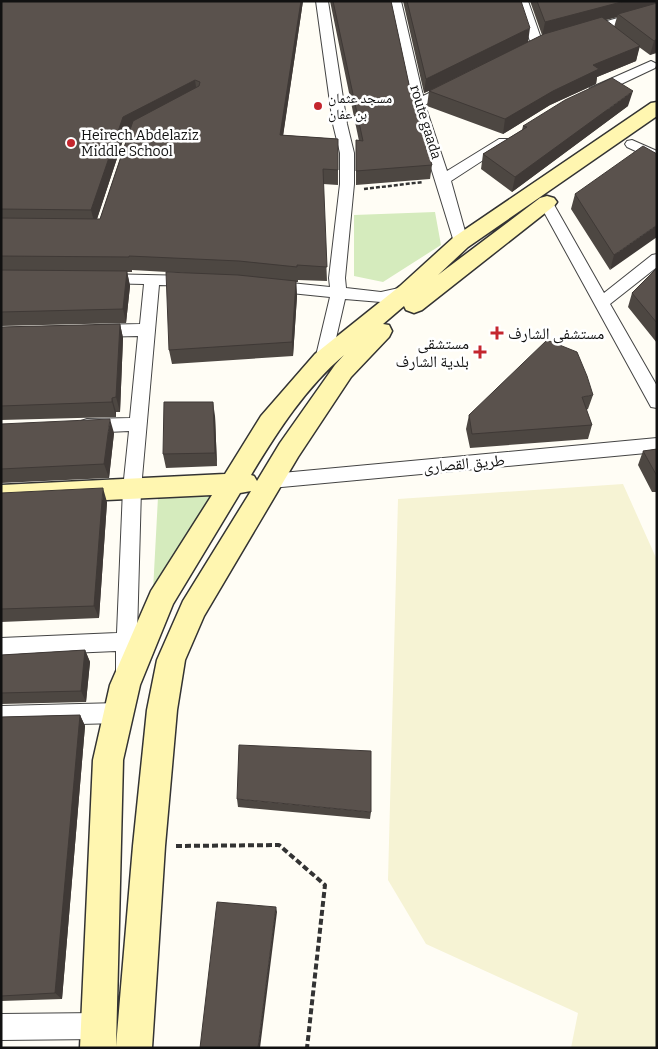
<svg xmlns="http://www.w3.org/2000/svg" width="658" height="1049" font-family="Bitter,'Noto Naskh Arabic',serif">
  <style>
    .farmland { fill: #f6f3d4 }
    .green { fill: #d5ebbd }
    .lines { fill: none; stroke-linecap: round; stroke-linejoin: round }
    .street-casing { stroke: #444; stroke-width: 2 }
    .secondary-casing { stroke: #333; stroke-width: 3 }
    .path-far1 { stroke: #333; stroke-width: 2.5; stroke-dasharray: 4 2; stroke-linecap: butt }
    .path { stroke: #333; stroke-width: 4; stroke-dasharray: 6 3; stroke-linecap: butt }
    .street { fill: #fff; fill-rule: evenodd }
    .secondary { fill: #fff6b0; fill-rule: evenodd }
    .wall { fill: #4d4742; fill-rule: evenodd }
    .shaded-wall { fill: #3f3936 }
    .building { fill: #5a524d; stroke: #3f3936 }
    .poi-dot { fill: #c4262e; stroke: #fff; stroke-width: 2 }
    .labels { text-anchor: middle; stroke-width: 5; stroke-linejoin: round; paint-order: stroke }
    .far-poi-label { font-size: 14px; fill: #111; stroke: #fff; text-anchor: start }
    .far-street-label { font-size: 14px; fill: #111; stroke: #fff }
    .poi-label { font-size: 16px; fill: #111; stroke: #fff; text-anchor: start }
    .street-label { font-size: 16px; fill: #111; stroke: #fff }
  </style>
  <rect width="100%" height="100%" fill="#fffdf5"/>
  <path class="farmland" d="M623 484 657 560V1048H571L578 1013 426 944 388 880 398 499Z"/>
  <path class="green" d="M435 212 441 245 383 282 354 276V215Z
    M225 496 153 591 158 497Z"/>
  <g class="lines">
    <defs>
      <path id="street" d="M316 1H328L347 124 354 153V184L345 278 346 288 381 292 408 286 414 287 416 291 414 295 381 302 345 299 331 360 329 364 323 366 317 364 315 360 330 297 271 291 266 290 263 286 266 282 271 281 330 287 329 278 340 184V153L333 124Z
        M389 1H401L423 96 450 83 456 87 425 105 447 171 499 139H509L511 142 451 181 468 242 466 245H456L454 242 411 103Z
        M516 1H528L543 44 541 47H533L531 44Z
        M657 7V14L586 35 580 31 582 28Z
        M651 61 657 64 655 68 600 94H590L589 91 590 88Z
        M632 140 657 151V161L627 147 625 144 627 141Z
        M546 198 551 200 553 203 604 293 652 255 657 254V267L610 304 657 386V408L651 407 539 203 541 200Z
        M103 274 191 276 196 277 199 281 196 285 191 286 159 285 141 489 136 671 133 678 126 680 119 678 116 671V651L1 656V638L117 633 123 489 129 431 87 433 81 431 78 426 81 421 87 419 130 418 138 336 96 337 90 335 88 331 90 327 96 325 140 324 144 284 98 283 95 279 98 275Z
        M657 438V452L271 488 265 486 262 481 265 476 271 474Z
        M119 703 127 706 130 713 127 720 119 723 1 726V706Z
        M99 1013 108 1017 112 1026 108 1035 99 1039 1 1040V1014Z"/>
      <path id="secondary" d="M657 102V116L468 247 438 275 540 198 547 196 554 198 557 202 554 206 422 310 414 313 406 310 404 306 383 324 389 325 392 331 389 337 351 377 298 457 204 616 185 660 177 710 165 846 152 1048H80L93 760 110 685 151 591 212 495 1 505V485L225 474 261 416 315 354 400 286 454 237 651 103ZM344 355 335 365 280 443 257 481 254 476 251 475C277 432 306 387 344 355ZM251 491 183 601 157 660 147 710 133 846 116 1046 123 760 140 685 173 604 240 493Z"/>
    </defs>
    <use href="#street" class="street-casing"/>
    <use href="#secondary" class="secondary-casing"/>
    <path class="path-far1" d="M364 189 423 182"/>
    <path class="path" d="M176 846 279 845 325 885 307 1048"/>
    <use href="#street" class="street"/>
    <use href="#secondary" class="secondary"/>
  </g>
  <path class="wall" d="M1 1H303L283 135 338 139V185L323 184 327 281 298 280V282H296L297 296 293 356 172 364 169 350 185 273 132 270V272H127L130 286 126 323 1 326ZM130 129 100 219H97L126 131Z
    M330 1H391L410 89 432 165 430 179 356 185V140L359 141Z
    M403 1H521L528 42 542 35 530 1H657V53L650 55 639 47 636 61 597 77 596 84 550 105 503 134 427 106 429 91 424 93ZM617 17 614 27 605 20Z
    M628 106 512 192 481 169 483 154 522 130 523 126Z
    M657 154 610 270 571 209 575 194Z
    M657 268V343L628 307 632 293Z
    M120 324 123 338 120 412H116V417L1 420V327Z
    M593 395 588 409 586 410 592 425 588 439 470 448 466 429 469 415Z
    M215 416 217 466 166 468 163 454Z
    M1 424 114 433 109 478 1 483Z
    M657 449V492H652L638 465 643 451Z
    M1 493 107 502 99 618 1 622Z
    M85 650 90 662 86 702 1 704V655Z
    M80 715 85 726 62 999 1 1001V717Z
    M237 799 371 812 370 819 238 807Z"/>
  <path class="shaded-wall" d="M301 1H303L281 150 280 135Z
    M625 1H657V6L618 14 617 17 542 37 545 22Z
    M530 28 528 42 424 93 426 79Z
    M657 39 656 52 650 55 654 41Z
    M640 46 636 61 597 77 596 84 550 105 503 134 505 119 593 65Z
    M195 80 197 94 126 131 95 225 91 210 123 117Z
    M633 91 628 106 512 192 515 177Z
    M657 225V237L610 270 614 255Z
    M127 271 130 286 126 323 123 309Z
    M296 281 297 296 293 356 292 342Z
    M120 324 123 338 120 412 116 397Z
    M112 398 116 412V417L112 402Z
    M213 402 215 416 217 466 215 453Z
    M110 419 114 433 109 478 104 464Z
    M103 488 107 502 99 618 94 606Z
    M85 650 90 662 86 702 81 691Z
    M80 715 85 726 62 999 55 993Z
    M276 907 277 912 260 1048H258Z"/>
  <path class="building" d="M1 1H301L280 135 338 139V170L323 169 327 267 297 265V267L239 261 129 256V257L1 256V218L100 219 133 121 199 86 200 82 195 80 123 117 91 210 1 209Z
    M333 1H391L410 89 432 165 356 171V140L363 141Z
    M407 1H521L530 28 426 79Z
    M537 1H625L545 22Z
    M657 3V39L654 41 618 14Z
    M602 17 640 46 593 65 599 69 553 91 505 119 429 91 544 34Z
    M612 78 633 91 515 177 483 154 527 127 523 126 565 100Z
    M643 146 657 154V225L614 255 575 194Z
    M657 268V323L632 293Z
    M1 270 127 271 123 309 1 312Z
    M166 272 238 275 296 281 292 342 169 350Z
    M120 324 116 397 112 398V402L1 406V327Z
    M547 340 577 352 587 376 593 395 582 397 592 425 472 434 469 415Z
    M164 402H213L215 453 163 454Z
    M110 419 104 464 1 469V424Z
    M657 449V476L643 451Z
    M103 488 94 606 1 609V493Z
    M85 650 81 691 1 693V655Z
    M80 715 55 993 1 996V717Z
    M239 745 371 751V812L237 799Z
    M217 902 276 907 258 1048H200Z"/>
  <g class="poi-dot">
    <circle cx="318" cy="106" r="5"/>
    <circle cx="71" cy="143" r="5"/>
    <path d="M494.5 325.5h5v5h5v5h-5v5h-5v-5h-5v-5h5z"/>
    <path d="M477.5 344.5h5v5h5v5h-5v5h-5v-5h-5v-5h5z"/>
  </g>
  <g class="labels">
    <g class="far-poi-label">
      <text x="328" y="103">مسجد عثمان<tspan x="328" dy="16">بن عفان</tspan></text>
      <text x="81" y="140">Heirech Abdelaziz<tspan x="81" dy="16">Middle School</tspan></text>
    </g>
    <g class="far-street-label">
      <text transform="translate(426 122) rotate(73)" y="5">route gaada</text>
    </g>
    <g class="poi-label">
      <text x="508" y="339">مستشفى الشارف</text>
      <text x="469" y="349" text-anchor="end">مستشقى<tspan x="469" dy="18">بلدية الشارف</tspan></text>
    </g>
    <g class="street-label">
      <text transform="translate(464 463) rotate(-5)" y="6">طريق القصارى</text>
    </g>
  </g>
  <rect width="658" height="1049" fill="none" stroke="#111111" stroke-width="5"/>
</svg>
